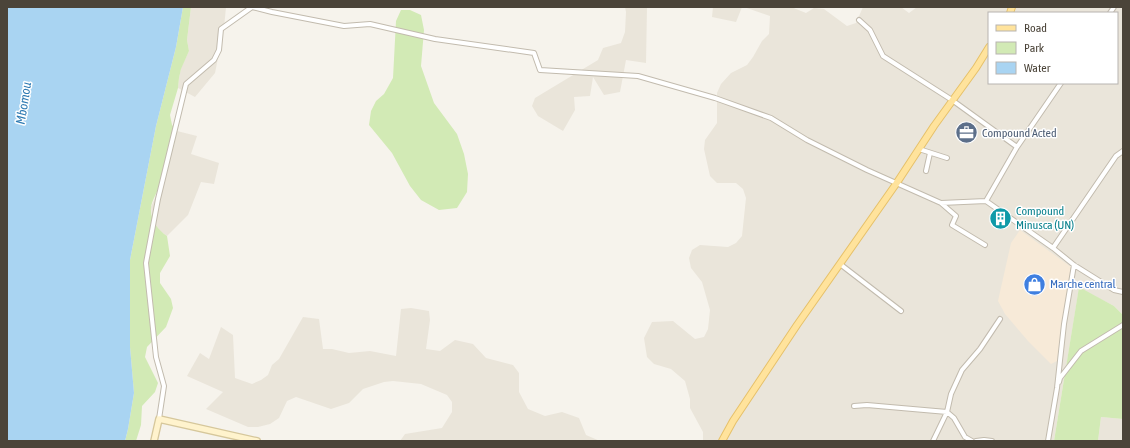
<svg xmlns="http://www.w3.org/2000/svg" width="1130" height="448" font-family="'Asap Condensed',sans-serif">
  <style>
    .residential { fill: #eae5da; fill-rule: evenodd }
    .commercial { fill: #f7ead8 }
    .green { fill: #d2eab5 }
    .water { fill: #a9d4f2 }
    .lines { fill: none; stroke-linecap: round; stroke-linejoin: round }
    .street-casing { stroke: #c2bbae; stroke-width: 6 }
    .secondary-casing { stroke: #d6c79b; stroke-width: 8 }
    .primary-casing { stroke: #e6c16a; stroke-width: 8 }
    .street { stroke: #fff; stroke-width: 4 }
    .secondary { stroke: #fff3cd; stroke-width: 5.5 }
    .primary { stroke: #ffe39c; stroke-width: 6 }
    .labels { text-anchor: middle; stroke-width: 3; stroke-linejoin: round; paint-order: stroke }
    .service-label { font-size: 12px; fill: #4e5e75; stroke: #fff; text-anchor: start }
    .culture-label { font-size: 12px; fill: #0d838f; stroke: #fff; text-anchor: start }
    .shop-label { font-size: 12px; fill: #366cbe; stroke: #fff; text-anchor: start }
    .water-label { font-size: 13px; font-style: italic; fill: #2e7ab2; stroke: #fff }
  </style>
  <rect width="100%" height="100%" fill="#f6f3ec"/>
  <path class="residential" d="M191 7H226L224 28 215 73 195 97 178 88 179 78 181 68 189 51 187 40Z
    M625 7H647L646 63 626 60 620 92 604 95 593 77 590 96 574 97 575 110 563 131 538 116 532 106 535 98 598 60 603 48 621 43 625 32 626 12Z
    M713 7H742L736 22 712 17Z
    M744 7H791L806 13 814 8 824 9 847 26 856 23 863 7H901L909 13 917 7H1123V315L1114 306 1079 288 1054 441H703V432L690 408V399L685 381 671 369 654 364 647 357 644 338 652 322 673 321 695 339 704 337 708 329 710 310 702 282 691 268 689 258 692 250 700 245 728 247 736 243 742 236 746 198 743 189 736 183H717L710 176 704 149 705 140 717 123V93L721 84 731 73 747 65 753 57 762 41 769 34 770 16ZM989 13H1117V83H989Z
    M177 131 197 136 191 154 219 163 214 184 201 182 188 215 167 236 160 231 155 226 152 217 151 207 163 180 174 145Z
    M411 308 429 311 430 320 426 349 440 351 455 340 473 344 486 358 513 365 519 373V392L528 409 545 416 562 412 579 418 586 435 600 441H400L405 434 442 428 452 412V402L447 395 421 384 393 381 384 382 363 389 349 403 331 409 296 397 287 401 279 418 270 424 258 427H248L206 409 223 392 187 376 200 353 209 359 221 327 233 335 235 378 252 384 261 380 268 375 272 365 279 359 303 317 319 319 323 349H332L349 353 370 351 396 356 401 309Z
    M1101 417 1123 419V441H1098Z"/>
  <path class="commercial" d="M1020 230 1071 267 1057 361 1051 364 1028 341 1005 314 998 301 1011 243Z"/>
  <path class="green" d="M183 7H191L187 40 189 51 181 69 179 78 178 88 170 115 172 125 177 131C174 147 168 167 162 182 159 188 151 202 151 208 150 220 158 230 167 236L170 256 160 273V283L171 299 173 308 166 327 147 347 145 357 158 383 155 392 142 406 141 425 136 441H125L128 429 134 393 130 347V260L156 126 176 47Z
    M401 10H410L421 15 424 30 421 66 434 103 457 134 464 154 468 174 467 192 457 208 439 210 421 200 410 186 392 153 369 125 371 111 376 101 384 94 393 78 396 21Z
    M1079 287 1114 306 1123 315V419L1101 417 1098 441H1054Z"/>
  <path class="water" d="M7 7H183L176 47 156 126 130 260V347L134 393 128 429 125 441H7Z"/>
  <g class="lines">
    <defs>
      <path id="street" d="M252 7 272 12 344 26 370 24 435 39 534 53 540 70 638 76 715 98 771 118 807 140 867 170 941 203 986 201 1053 248 1074 265 1114 290 1123 292
        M1110 13 1114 7
        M859 20 870 30 883 56 952 100 1017 147
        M919 149 947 158
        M926 171 930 153
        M986 201 1017 147 1061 83
        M941 203 956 216 952 225 985 245
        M1053 248 1116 156 1123 151
        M840 264 901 311
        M1059 382 1060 378 1081 351 1123 325
        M854 406 867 405 947 412 954 418 965 437 972 441
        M159 419 164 386 156 357 146 263 158 199 186 84 214 60 219 50 221 29 252 7
        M933 441 947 412 951 394 962 370 980 349 1000 319
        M976 441 984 440 992 441
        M1048 441 1057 388 1064 324 1074 265"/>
      <path id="secondary" d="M154 441 159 419 257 441"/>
      <path id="primary" d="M1010 13 1012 7
        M722 441 733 421 797 325 896 184 934 126 976 68 989 47"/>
    </defs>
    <use href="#street" class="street-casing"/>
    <use href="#secondary" class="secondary-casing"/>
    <use href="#primary" class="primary-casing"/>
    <use href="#street" class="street"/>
    <use href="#secondary" class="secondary"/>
    <use href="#primary" class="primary"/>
  </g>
  <defs>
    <symbol id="office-disc" viewBox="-11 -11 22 22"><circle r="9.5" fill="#5c6f8a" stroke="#fff"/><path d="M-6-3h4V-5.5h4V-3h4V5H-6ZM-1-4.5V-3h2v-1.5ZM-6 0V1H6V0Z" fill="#fff"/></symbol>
    <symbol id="building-disc" viewBox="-11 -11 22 22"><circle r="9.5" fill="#0f9aa8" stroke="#fff"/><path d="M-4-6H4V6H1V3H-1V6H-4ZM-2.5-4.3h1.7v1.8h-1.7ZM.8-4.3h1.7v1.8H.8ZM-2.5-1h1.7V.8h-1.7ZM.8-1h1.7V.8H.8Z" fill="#fff"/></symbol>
    <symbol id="shop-disc" viewBox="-11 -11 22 22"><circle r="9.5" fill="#3f7fe0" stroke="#fff"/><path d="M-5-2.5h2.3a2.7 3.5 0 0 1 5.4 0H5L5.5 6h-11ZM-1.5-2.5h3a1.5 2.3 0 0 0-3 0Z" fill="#fff"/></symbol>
  </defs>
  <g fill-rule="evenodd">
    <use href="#office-disc" x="954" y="120" width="25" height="25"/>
    <use href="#building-disc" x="988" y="206" width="25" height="25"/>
    <use href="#shop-disc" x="1022" y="272" width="25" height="25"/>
  </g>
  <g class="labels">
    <g class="service-label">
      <text x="982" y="137">Compound Acted</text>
    </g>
    <g class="culture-label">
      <text x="1016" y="215">Compound<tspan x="1016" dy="14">Minusca (UN)</tspan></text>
    </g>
    <g class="shop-label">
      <text x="1050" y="288">Marche central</text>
    </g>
    <g class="water-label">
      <text transform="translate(23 103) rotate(-81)" y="5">Mbomou</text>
    </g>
  </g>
  <rect width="1130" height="448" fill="none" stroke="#4b4439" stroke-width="16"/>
  <rect x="988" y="12" width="130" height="72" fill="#ffffff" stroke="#b7b4b0"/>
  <rect x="996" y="25" width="20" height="6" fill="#ffe39c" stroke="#b7b4b0"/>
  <text x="1024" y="32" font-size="12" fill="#4b4439">Road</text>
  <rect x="996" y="42" width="20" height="12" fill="#d2eab5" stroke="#b7b4b0"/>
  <text x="1024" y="52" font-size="12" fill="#4b4439">Park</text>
  <rect x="996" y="62" width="20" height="12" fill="#a9d4f2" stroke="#b7b4b0"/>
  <text x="1024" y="72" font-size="12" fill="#4b4439">Water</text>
</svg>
